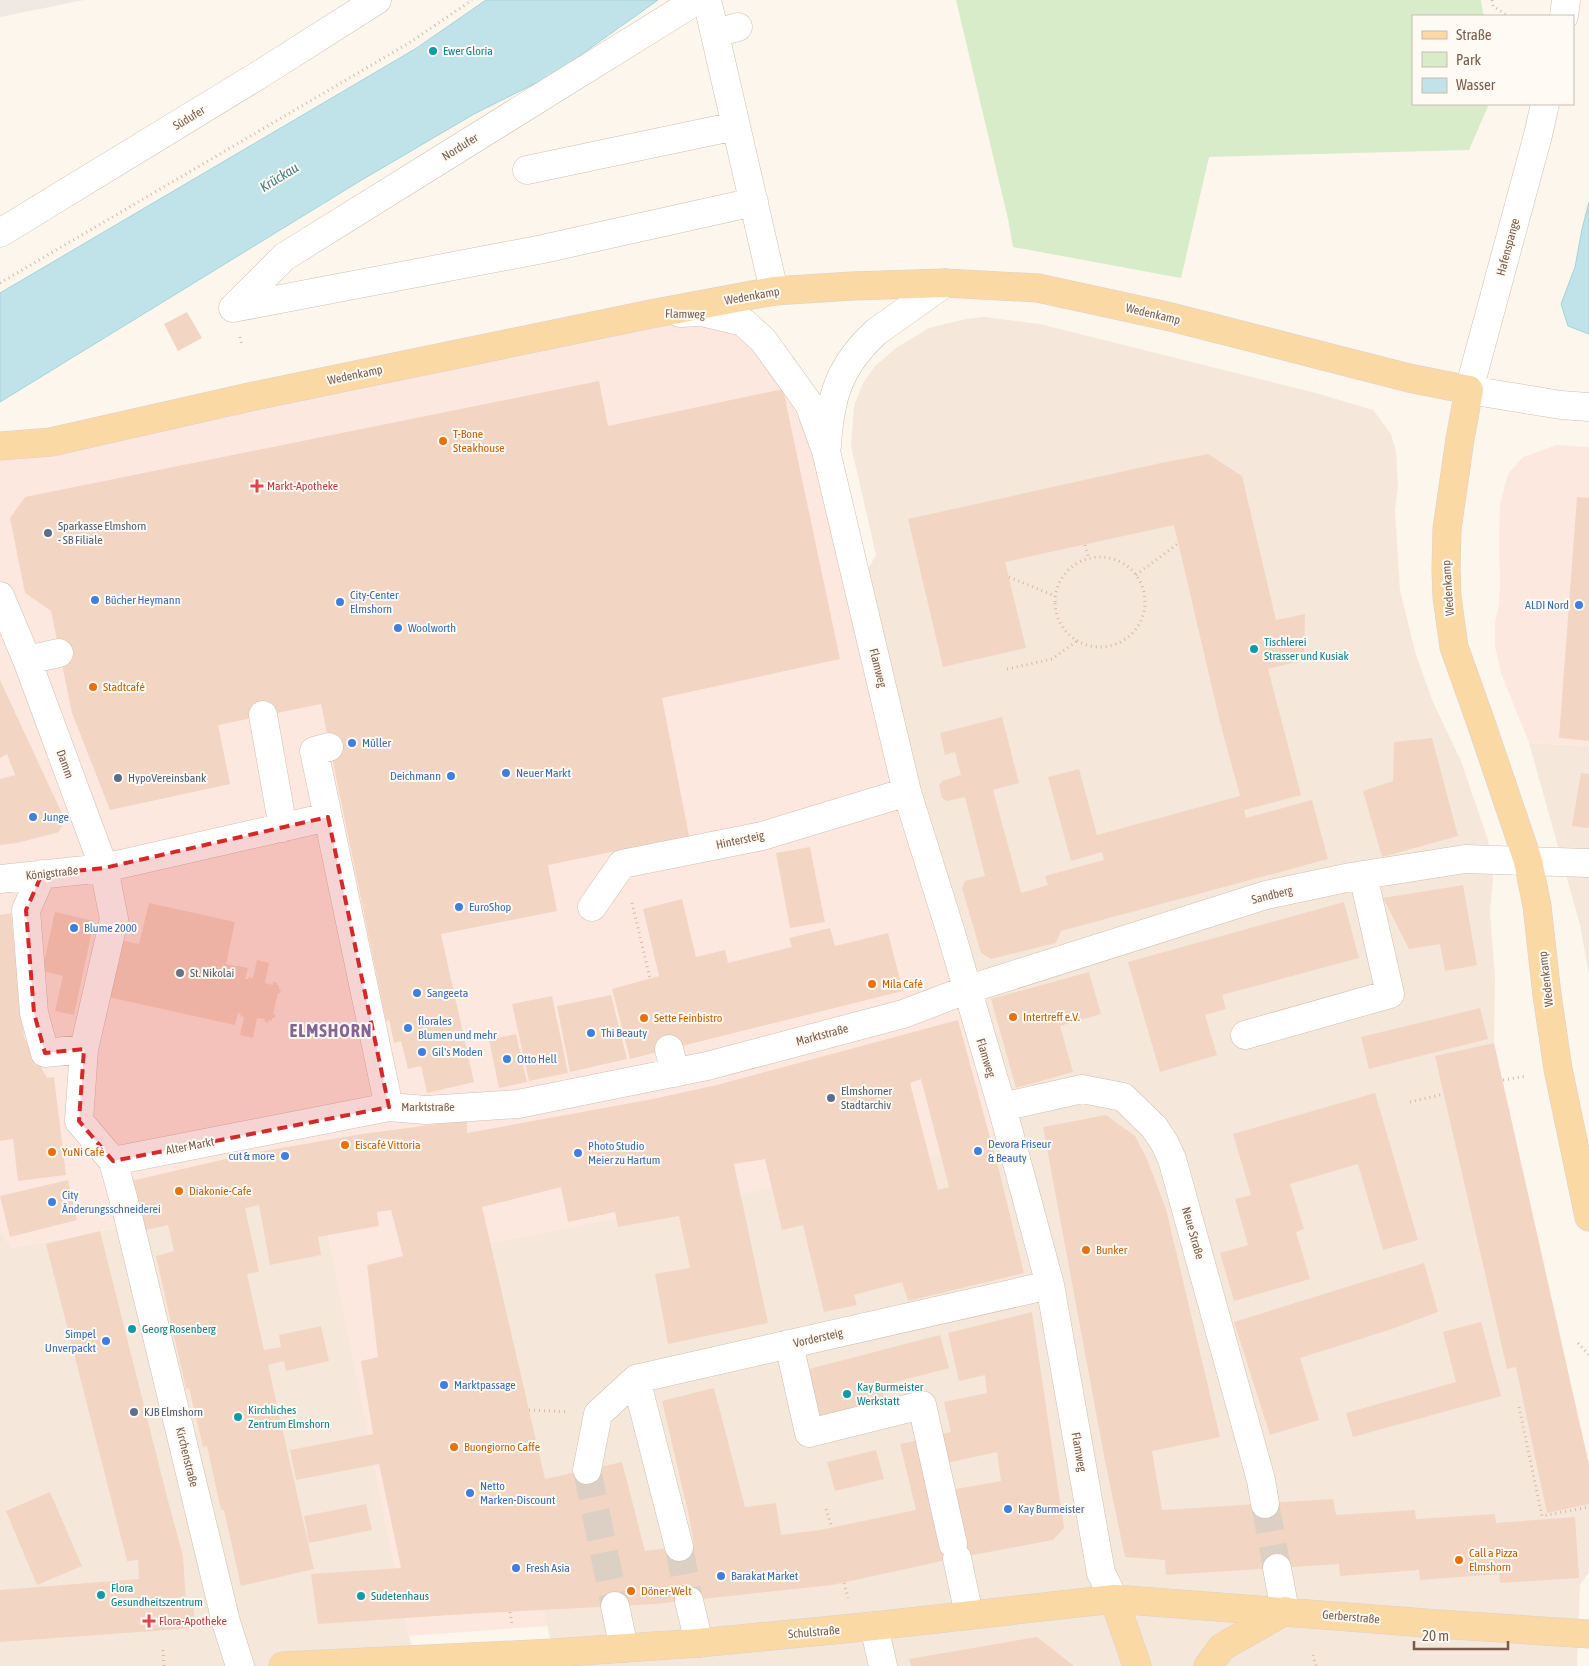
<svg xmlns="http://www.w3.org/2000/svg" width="1589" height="1666" font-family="'Asap Condensed',sans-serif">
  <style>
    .residential { fill: #f5e8da }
    .commercial { fill: #fde8e0 }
    .industrial { fill: #efe9e4 }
    .green { fill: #d8ecc9 }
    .water { fill: #bfe3e8; stroke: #a5d3da }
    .building { fill: #f3d5c3; fill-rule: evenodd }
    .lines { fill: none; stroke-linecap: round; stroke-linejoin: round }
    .minor-tunnel { stroke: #dcd0c4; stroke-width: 28; stroke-dasharray: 28 14; stroke-linecap: butt }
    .minor-casing { stroke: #d1beb0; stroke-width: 29 }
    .major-casing { stroke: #dad1cd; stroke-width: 29 }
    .path { stroke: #d9b8a5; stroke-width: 3; stroke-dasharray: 1 4; stroke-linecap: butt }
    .minor { stroke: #fff; stroke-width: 28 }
    .major { stroke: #fbd9a5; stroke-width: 28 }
    .marked { fill: #d62828; fill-opacity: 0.2; stroke: #d62828; stroke-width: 4; stroke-dasharray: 10 6; stroke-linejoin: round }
    .culture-dot { fill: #0f9aa8; stroke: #fffaf3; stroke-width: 2 }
    .food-dot { fill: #e8710a; stroke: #fffaf3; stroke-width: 2 }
    .health-dot { fill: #e0444e; stroke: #fffaf3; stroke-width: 2 }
    .service-dot { fill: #5c6f8a; stroke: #fffaf3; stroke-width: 2 }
    .shop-dot { fill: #3f7fe0; stroke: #fffaf3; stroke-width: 2 }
    .worship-dot { fill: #6b7280; stroke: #fffaf3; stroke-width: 2 }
    .labels { text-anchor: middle; stroke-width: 4; stroke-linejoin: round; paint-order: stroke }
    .culture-label { font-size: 12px; fill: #0d838f; stroke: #fffaf3; text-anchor: start }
    .street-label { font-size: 12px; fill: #7a5c4d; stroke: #fffaf3 }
    .food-label { font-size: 12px; fill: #c56008; stroke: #fffaf3; text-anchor: start }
    .health-label { font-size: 12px; fill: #be3a42; stroke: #fffaf3; text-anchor: start }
    .service-label { font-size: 12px; fill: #4e5e75; stroke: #fffaf3; text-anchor: start }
    .shop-label { font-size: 12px; fill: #366cbe; stroke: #fffaf3; text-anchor: start }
    .worship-label { font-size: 12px; fill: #5b616d; stroke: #fffaf3; text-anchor: start }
    .water-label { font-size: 14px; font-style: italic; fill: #437c86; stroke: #fffaf3 }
    .district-label { font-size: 18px; font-weight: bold; letter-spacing: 1px; fill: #846695; stroke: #fffaf3 }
  </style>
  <rect width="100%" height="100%" fill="#fdf6ec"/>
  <path class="residential" d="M984 317 1040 324 1316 393 1373 410 1391 434 1396 452 1398 485 1395 510 1400 590 1416 655 1433 702 1461 761 1488 840 1493 878 1490 912 1495 979 1494 1043 1589 1465V1572L1580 1585 1577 1666H0V1231L12 1248 319 1190 414 1659 553 1652 467 1248 876 555 851 446 854 406 863 383 875 366 896 348 929 328 966 319Z
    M1529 743 1589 746V975L1580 925Z"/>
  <path class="commercial" d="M651 314 743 322 809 404 1010 1141 467 1248 548 1626 408 1636 319 1190 11 1248 0 1231V446Z
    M1557 445 1589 447V746L1529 743 1501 673 1495 646V623L1499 604 1500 583 1499 544 1500 504 1508 474 1523 457Z"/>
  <path class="industrial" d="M0 0H84L0 17Z"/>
  <path class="green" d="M956 0H1481L1483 13 1486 16H1413V104H1489L1469 150 1209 157 1181 278 1013 247 1008 219Z"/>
  <path class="water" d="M486 0H658L554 74 474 114 360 181 0 402V293L415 49Z
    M1589 202V334L1568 326 1561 304 1575 267 1582 229Z"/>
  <path class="building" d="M187 312 202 338 178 351 164 324Z
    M599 381 608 426 783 389 840 659 662 698 689 836 548 865 557 911 441 934 474 1082 427 1093 421 1066 408 1069 401 1041 394 1043 389 1020 386 1021 321 704 218 725 230 784 110 810 72 713 51 611 25 593 10 518 25 497Z
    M1208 454 1242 476 1276 620 1305 614 1304 660 1268 669 1301 795 1244 810 1246 818 1312 800 1328 859 1061 931 1056 943 991 959 981 953 962 888 965 881 985 876 965 797 947 801 942 798 939 785 942 781 961 775 955 752 945 755 940 733 1002 717 1019 783 993 790 1021 893 1048 885 1045 876 1104 860 1102 852 1071 861 1048 777 1079 769 1097 835 1240 796 1220 722 1174 525 1005 562 1026 648 943 667 908 519 1161 463Z
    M1577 497 1589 498V741L1559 738Z
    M0 680 65 820 59 832 17 843 0 845V779L15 775 7 754 0 758Z
    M1432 738 1458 836 1382 857 1363 791 1393 781 1394 742Z
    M1581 773 1589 774V828L1572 826Z
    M810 847 825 922 790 928 776 853Z
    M1463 885 1477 965 1445 971 1440 944 1409 949 1383 898Z
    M682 899 696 957 725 950 728 963 792 947 789 938 830 928 835 946 888 933 903 991 630 1059 612 989 659 976 643 909Z
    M1344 902 1359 958 1222 995 1226 1009 1205 1015 1217 1055 1160 1072 1128 962Z
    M149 903 235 922 226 964 248 968 245 979H248L249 977 253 978 257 960 269 963 265 983 273 985V982L277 983V985L279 986V989L281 990 280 993H278L273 1014H275V1018H272V1021L269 1020 268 1023 264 1021 265 1019 257 1018 253 1038 240 1035 244 1017 240 1016 241 1014 238 1013 235 1025 108 997 120 940 139 944Z
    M55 912 94 921 74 1015 55 1011 63 976 42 971Z
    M11 913 24 1037 47 1078 54 1077 66 1175 18 1181 13 1139 0 1141V915Z
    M1089 972 1101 1014 1060 1026 1073 1072 1016 1088 991 999Z
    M611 995 627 1059 570 1072 557 1006Z
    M552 996 568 1073 529 1081 512 1004Z
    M1480 1008 1488 1039 1369 1069 1361 1037Z
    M958 1020 1000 1174 1024 1273 908 1301 902 1282 854 1295 857 1305 824 1312 803 1225 782 1230 765 1159 734 1164 768 1323 668 1344 655 1274 690 1268 679 1216 618 1227 615 1212 568 1222 561 1187 482 1207 545 1479 622 1462 645 1551 694 1545 689 1516 662 1401 714 1388 745 1507 776 1503 781 1535 820 1530 916 1510 900 1444 919 1440 951 1490 1001 1481 997 1452 947 1463 941 1434 951 1432 944 1402 987 1393 985 1375 959 1381 948 1333 1032 1312 1064 1528 1053 1540 947 1560 832 1585 656 1604 465 1614 318 1624 311 1574 401 1568 379 1464 296 1480 290 1450 373 1434 361 1361 378 1357 367 1265 403 1256 391 1210 377 1212 379 1226 318 1237 321 1255 270 1265 259 1205 245 1208 259 1272 247 1274 264 1350 281 1347 279 1335 321 1326 329 1361 286 1371 284 1361 268 1365 314 1569 241 1586 224 1510H221L207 1446 203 1447 189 1388 186 1389 156 1256 174 1251 168 1225 142 1231 131 1181 247 1154 362 1134 467 1120V1133L653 1099 717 1085ZM921 1079 949 1187 938 1190 910 1083Z
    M516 1034 527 1082 499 1088 489 1040Z
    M1494 1043 1589 1465V1504L1547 1513 1516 1367 1507 1369 1435 1056Z
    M1375 1093 1418 1240 1383 1250 1358 1164 1290 1184 1304 1229 1296 1232 1310 1279 1234 1301 1220 1253 1248 1245 1235 1199 1251 1195 1233 1134Z
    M1106 1115 1135 1136 1147 1159 1166 1209 1220 1437 1152 1451 1162 1510 1333 1499 1336 1515 1415 1510 1416 1519 1495 1514 1496 1523 1575 1517 1579 1578 1500 1583 1499 1574 1420 1580 1419 1570 1340 1576 1339 1564 1166 1575 1165 1560 1125 1557 1105 1461 1043 1127Z
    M68 1180 77 1220 10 1237 0 1196Z
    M100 1231 167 1497 183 1556 186 1601H193L195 1628 0 1642V1590L139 1579 138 1560 127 1561 46 1244Z
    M1424 1263 1438 1312 1389 1330 1300 1358 1319 1420 1270 1435 1234 1322Z
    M1481 1322 1501 1396 1353 1437 1346 1413 1456 1382 1443 1332Z
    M940 1335 949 1368 881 1386 886 1403 818 1420 805 1370Z
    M876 1450 884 1479 835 1491 827 1462Z
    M50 1492 82 1566 37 1585 6 1511Z
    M366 1504 372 1530 309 1543 304 1516Z
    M1037 1637 1074 1666H911L909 1659Z"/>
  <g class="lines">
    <path class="minor-tunnel" d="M587 1470 615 1606
      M1265 1504 1277 1568
      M679 1547 689 1601"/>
    <defs>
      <path id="minor" d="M707 0 774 291
        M1564 16 1566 0
        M715 33 738 27
        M1545 104 1538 135 1469 390 1561 405 1589 407
        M527 170 736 126
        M0 233 262 73 377 0
        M233 308 284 257 697 0
        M233 308 543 249 754 202
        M680 313 701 312 743 322 763 340 809 404 826 451 907 792 951 933 1002 1107 1050 1285 1101 1573 1114 1599
        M827 446C830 397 839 366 876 332L945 283
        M0 596 27 660 104 868 114 919 84 1049 79 1121 113 1161 128 1216 226 1622 240 1666
        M27 660 59 653
        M263 715 283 828
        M328 817 314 751 329 747
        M42 874 26 910 34 1013 45 1053 84 1049
        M0 879 104 868 328 817 389 1107 113 1161
        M592 907 622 864 762 836 907 792
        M1245 1035 1390 994 1363 875
        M669 1049 675 1073
        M389 1107 426 1110 518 1104 707 1066 903 1014 966 990 1266 895 1351 877 1465 859 1589 863
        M1002 1107 1082 1089 1123 1097 1154 1127 1164 1142 1172 1159 1261 1480 1265 1504
        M789 1344 809 1433 922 1405 953 1544
        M636 1379 679 1547
        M598 1414 636 1379 1050 1285
        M587 1470 598 1414
        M957 1558 969 1615
        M1277 1568 1285 1611
        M689 1601 699 1643
        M615 1606 624 1648
        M874 1626 883 1666"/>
      <path id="major" d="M0 446 51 442 254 396 651 314 774 291 852 286 945 283 1038 288 1171 317 1409 378 1469 390 1460 439 1447 529 1446 570 1447 597 1454 647 1480 720 1528 861 1537 906 1547 995 1558 1069 1589 1217
        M1114 1599 1137 1666
        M283 1666 553 1653 699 1643 874 1626 1114 1599 1439 1624 1589 1634
        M1208 1666 1222 1647 1285 1611"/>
    </defs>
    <use href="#minor" class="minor-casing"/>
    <use href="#major" class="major-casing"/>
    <path class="path" d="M1492 0 1493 6 1508 16
      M0 283 409 43 472 0
      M240 337 242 346
      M1085 545 1089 559
      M1055 602a45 45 0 1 1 90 0a45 45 0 1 1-90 0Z
      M1136 575 1179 543
      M1009 577 1055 596
      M1007 669 1052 659 1077 641
      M632 903 650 978
      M1503 1080 1527 1076
      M1410 1102 1444 1094
      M1578 1343 1589 1355
      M1519 1407 1542 1516 1589 1507
      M529 1410 568 1412
      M826 1509 832 1528
      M844 1583 848 1598
      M510 1612 512 1625
      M163 1650 164 1666
      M1313 1655 1316 1666"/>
    <use href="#minor" class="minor"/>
    <use href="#major" class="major"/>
  </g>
  <path class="marked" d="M328 817 389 1107 113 1161 79 1121 84 1049 45 1053 34 1013 26 910 42 874 104 868Z"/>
  <g class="culture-dot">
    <circle cx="433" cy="51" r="5"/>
    <circle cx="1254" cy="649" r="5"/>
    <circle cx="132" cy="1329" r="5"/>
    <circle cx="847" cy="1394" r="5"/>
    <circle cx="238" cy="1417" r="5"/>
    <circle cx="101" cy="1595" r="5"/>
    <circle cx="361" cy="1596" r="5"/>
  </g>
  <g class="food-dot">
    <circle cx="443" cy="441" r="5"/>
    <circle cx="93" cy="687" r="5"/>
    <circle cx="872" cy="984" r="5"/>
    <circle cx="1013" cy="1017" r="5"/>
    <circle cx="644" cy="1018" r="5"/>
    <circle cx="345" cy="1145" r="5"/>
    <circle cx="52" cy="1152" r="5"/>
    <circle cx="179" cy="1191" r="5"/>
    <circle cx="1086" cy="1250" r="5"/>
    <circle cx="454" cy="1447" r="5"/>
    <circle cx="1459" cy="1560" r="5"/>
    <circle cx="631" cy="1591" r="5"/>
  </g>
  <g class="health-dot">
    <path d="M254.5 478.5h5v5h5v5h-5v5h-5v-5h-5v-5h5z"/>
    <path d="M146.5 1613.5h5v5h5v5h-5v5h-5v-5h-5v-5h5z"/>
  </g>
  <g class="service-dot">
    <circle cx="48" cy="533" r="5"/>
    <circle cx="118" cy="778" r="5"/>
    <circle cx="831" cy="1098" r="5"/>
    <circle cx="134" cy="1412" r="5"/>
  </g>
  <g class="shop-dot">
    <circle cx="95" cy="600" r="5"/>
    <circle cx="340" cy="602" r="5"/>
    <circle cx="1579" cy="605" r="5"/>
    <circle cx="398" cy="628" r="5"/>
    <circle cx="352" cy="743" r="5"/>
    <circle cx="506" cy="773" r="5"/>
    <circle cx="451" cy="776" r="5"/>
    <circle cx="33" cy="817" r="5"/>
    <circle cx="459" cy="907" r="5"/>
    <circle cx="74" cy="928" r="5"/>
    <circle cx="417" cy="993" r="5"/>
    <circle cx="408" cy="1028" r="5"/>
    <circle cx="591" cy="1033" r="5"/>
    <circle cx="422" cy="1052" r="5"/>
    <circle cx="507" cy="1059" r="5"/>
    <circle cx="978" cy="1151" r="5"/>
    <circle cx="578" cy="1153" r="5"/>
    <circle cx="285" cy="1156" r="5"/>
    <circle cx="52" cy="1202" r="5"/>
    <circle cx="106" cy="1341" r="5"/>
    <circle cx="444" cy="1385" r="5"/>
    <circle cx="470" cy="1493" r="5"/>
    <circle cx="1008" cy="1509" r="5"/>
    <circle cx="516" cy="1568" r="5"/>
    <circle cx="721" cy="1576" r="5"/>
  </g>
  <circle class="worship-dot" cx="180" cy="973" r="5"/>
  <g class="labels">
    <g class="culture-label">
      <text x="443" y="55">Ewer Gloria</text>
      <text x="1264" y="646">Tischlerei<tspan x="1264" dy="14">Strasser und Kusiak</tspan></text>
      <text x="142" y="1333">Georg Rosenberg</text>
      <text x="857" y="1391">Kay Burmeister<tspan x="857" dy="14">Werkstatt</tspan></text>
      <text x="248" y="1414">Kirchliches<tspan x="248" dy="14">Zentrum Elmshorn</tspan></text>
      <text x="111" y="1592">Flora<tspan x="111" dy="14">Gesundheitszentrum</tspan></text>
      <text x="371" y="1600">Sudetenhaus</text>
    </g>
    <g class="street-label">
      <text transform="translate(189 118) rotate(-31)" y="4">Südufer</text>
      <text transform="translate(460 147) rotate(-32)" y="4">Nordufer</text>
      <text transform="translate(1508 247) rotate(-75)" y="4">Hafenspange</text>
      <text transform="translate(752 296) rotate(-10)" y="4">Wedenkamp</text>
      <text transform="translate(685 314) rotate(1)" y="4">Flamweg</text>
      <text transform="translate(1153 314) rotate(13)" y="4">Wedenkamp</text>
      <text transform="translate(355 375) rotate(-12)" y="4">Wedenkamp</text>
      <text transform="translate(1448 588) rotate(-94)" y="4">Wedenkamp</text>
      <text transform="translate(878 668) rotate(76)" y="4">Flamweg</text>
      <text transform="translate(65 764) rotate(70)" y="4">Damm</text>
      <text transform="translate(740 840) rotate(-12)" y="4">Hintersteig</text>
      <text transform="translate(52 873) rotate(-6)" y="4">Königstraße</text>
      <text transform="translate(1272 895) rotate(-14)" y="4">Sandberg</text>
      <text transform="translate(1546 979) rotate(-97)" y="4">Wedenkamp</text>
      <text transform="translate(822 1035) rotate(-15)" y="4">Marktstraße</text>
      <text transform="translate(986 1058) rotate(73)" y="4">Flamweg</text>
      <text x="428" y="1111">Marktstraße</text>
      <text transform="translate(190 1146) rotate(-11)" y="4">Alter Markt</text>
      <text transform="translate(1193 1233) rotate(74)" y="4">Neue Straße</text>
      <text transform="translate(818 1338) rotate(-13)" y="4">Vordersteig</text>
      <text transform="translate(1079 1452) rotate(80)" y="4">Flamweg</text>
      <text transform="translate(187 1457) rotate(76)" y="4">Kirchenstraße</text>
      <text transform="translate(1351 1617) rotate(5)" y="4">Gerberstraße</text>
      <text transform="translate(814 1632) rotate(-5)" y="4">Schulstraße</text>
    </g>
    <g class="food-label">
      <text x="453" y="438">T-Bone<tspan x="453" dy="14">Steakhouse</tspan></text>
      <text x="103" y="691">Stadtcafé</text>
      <text x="882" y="988">Mila Café</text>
      <text x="1023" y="1021">Intertreff e.V.</text>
      <text x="654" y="1022">Sette Feinbistro</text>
      <text x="355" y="1149">Eiscafé Vittoria</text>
      <text x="62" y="1156">YuNi Café</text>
      <text x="189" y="1195">Diakonie-Cafe</text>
      <text x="1096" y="1254">Bunker</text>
      <text x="464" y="1451">Buongiorno Caffe</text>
      <text x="1469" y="1557">Call a Pizza<tspan x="1469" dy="14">Elmshorn</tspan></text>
      <text x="641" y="1595">Döner-Welt</text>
    </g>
    <g class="health-label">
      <text x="267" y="490">Markt-Apotheke</text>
      <text x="159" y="1625">Flora-Apotheke</text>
    </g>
    <g class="service-label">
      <text x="58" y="530">Sparkasse Elmshorn<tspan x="58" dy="14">- SB Filiale</tspan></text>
      <text x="128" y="782">HypoVereinsbank</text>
      <text x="841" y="1095">Elmshorner<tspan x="841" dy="14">Stadtarchiv</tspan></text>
      <text x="144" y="1416">KJB Elmshorn</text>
    </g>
    <g class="shop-label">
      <text x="350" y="599">City-Center<tspan x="350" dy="14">Elmshorn</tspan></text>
      <text x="105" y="604">Bücher Heymann</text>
      <text x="1569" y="609" text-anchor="end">ALDI Nord</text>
      <text x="408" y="632">Woolworth</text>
      <text x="362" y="747">Müller</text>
      <text x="516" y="777">Neuer Markt</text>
      <text x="441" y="780" text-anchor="end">Deichmann</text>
      <text x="43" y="821">Junge</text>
      <text x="469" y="911">EuroShop</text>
      <text x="84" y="932">Blume 2000</text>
      <text x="427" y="997">Sangeeta</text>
      <text x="418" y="1025">florales<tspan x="418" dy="14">Blumen und mehr</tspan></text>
      <text x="601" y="1037">Thi Beauty</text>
      <text x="432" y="1056">Gil's Moden</text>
      <text x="517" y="1063">Otto Hell</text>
      <text x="988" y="1148">Devora Friseur<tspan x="988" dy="14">&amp; Beauty</tspan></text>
      <text x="588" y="1150">Photo Studio<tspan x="588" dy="14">Meier zu Hartum</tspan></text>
      <text x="275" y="1160" text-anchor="end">cut &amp; more</text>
      <text x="62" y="1199">City<tspan x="62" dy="14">Änderungsschneiderei</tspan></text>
      <text x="96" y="1338" text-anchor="end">Simpel<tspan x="96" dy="14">Unverpackt</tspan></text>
      <text x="454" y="1389">Marktpassage</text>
      <text x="480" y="1490">Netto<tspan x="480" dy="14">Marken-Discount</tspan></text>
      <text x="1018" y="1513">Kay Burmeister</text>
      <text x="526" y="1572">Fresh Asia</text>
      <text x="731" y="1580">Barakat Market</text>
    </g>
    <g class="worship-label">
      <text x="190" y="977">St. Nikolai</text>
    </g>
    <g class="water-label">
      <text transform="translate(279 177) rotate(-32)" y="5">Krückau</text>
    </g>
    <g class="district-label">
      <text x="331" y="1037">ELMSHORN</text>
    </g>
  </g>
  <rect x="1412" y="15" width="162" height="90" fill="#fffaf3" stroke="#cabbb1"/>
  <rect x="1422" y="31" width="25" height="8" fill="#fbd9a5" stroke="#cabbb1"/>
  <text x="1456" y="40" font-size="15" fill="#7a5c4d">Straße</text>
  <rect x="1422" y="52" width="25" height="15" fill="#d8ecc9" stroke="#cabbb1"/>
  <text x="1456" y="65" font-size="15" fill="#7a5c4d">Park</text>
  <rect x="1422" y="78" width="25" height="15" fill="#bfe3e8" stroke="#cabbb1"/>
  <text x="1456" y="90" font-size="15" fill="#7a5c4d">Wasser</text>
  <path d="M1414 1641v8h94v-8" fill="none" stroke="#7a5c4d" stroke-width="2.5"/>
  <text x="1422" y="1641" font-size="15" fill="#7a5c4d" stroke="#fffaf3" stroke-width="4" paint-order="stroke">20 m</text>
</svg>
